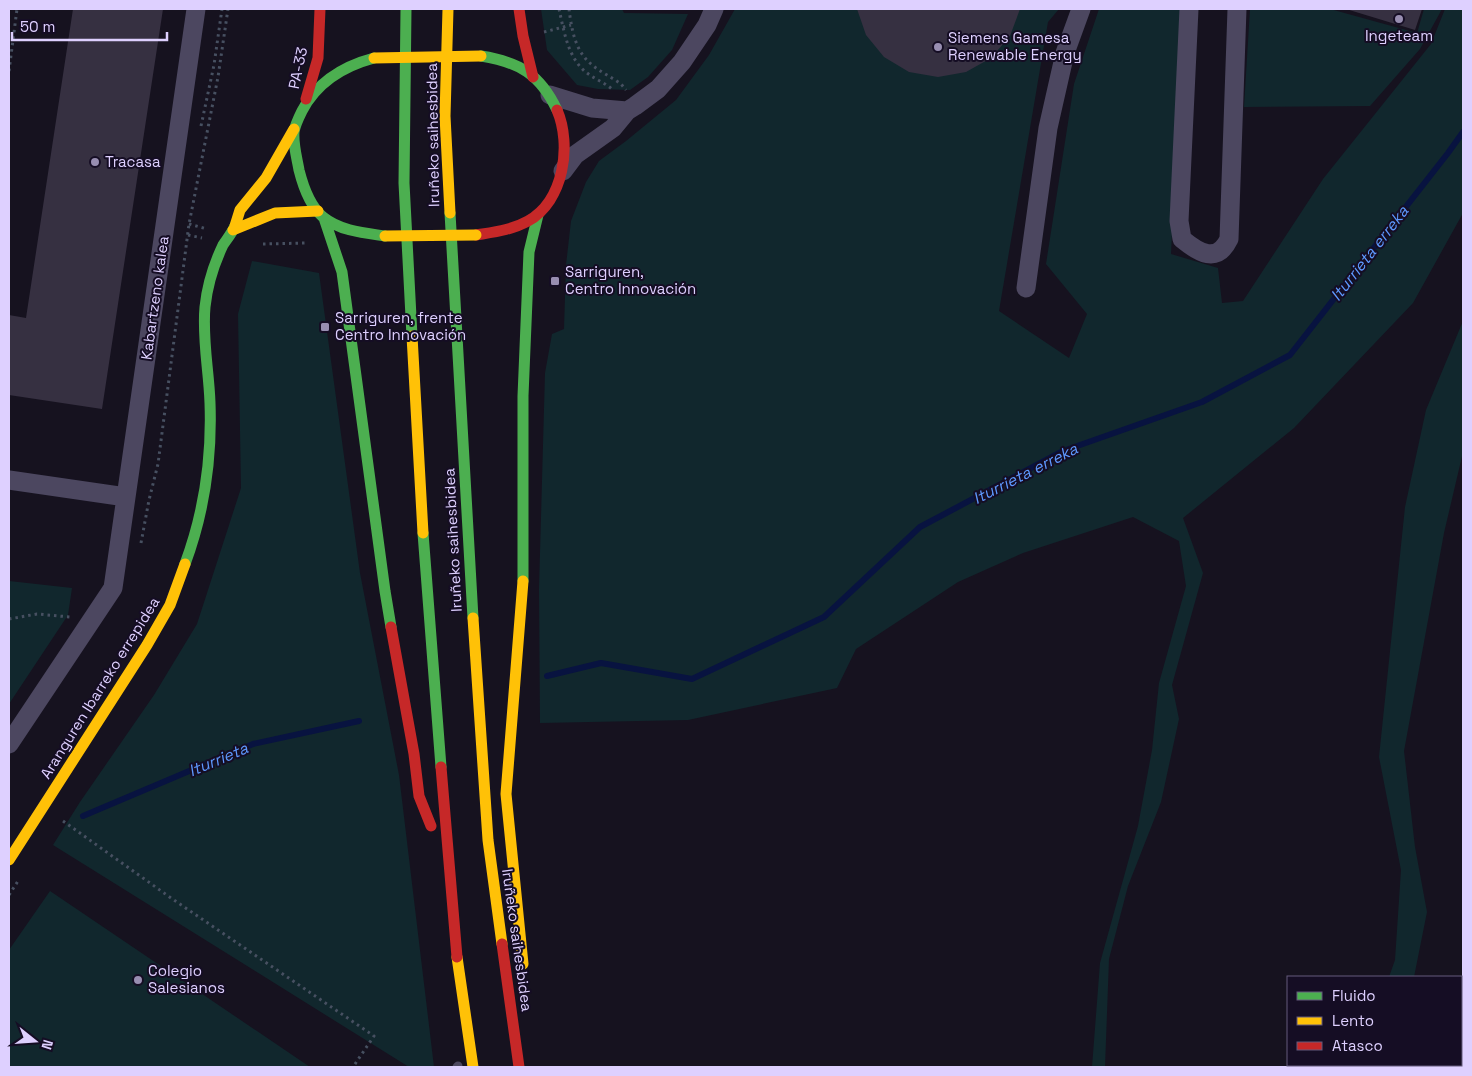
<svg xmlns="http://www.w3.org/2000/svg" width="1472" height="1076" font-family="'Space Grotesk',sans-serif">
  <style>
    .green { fill: #11272d }
    .lines { fill: none; stroke-linecap: round; stroke-linejoin: round }
    .stream { stroke: #081340; stroke-width: 6 }
    .building { fill: #363041 }
    .path { stroke: #475061; stroke-width: 3; stroke-dasharray: 2.5 4; stroke-linecap: butt }
    .lane { stroke: #4c4760; stroke-width: 9 }
    .street { stroke: #4c4760; stroke-width: 19 }
    .fast { stroke: #4caf50; stroke-width: 11 }
    .slow { stroke: #ffc107; stroke-width: 11 }
    .jam { stroke: #c62828; stroke-width: 11 }
    .slow-bridge { stroke: #ffc107; stroke-width: 11 }
    .poi-dot { fill: #988eb1; stroke: #150d24; stroke-width: 2 }
    .labels { text-anchor: middle; stroke-width: 4; stroke-linejoin: round; paint-order: stroke }
    .poi-label { font-size: 15px; fill: #ded0ff; stroke: #150d24; text-anchor: start }
    .street-label { font-size: 15px; fill: #ded0ff; stroke: #150d24 }
    .water-label { font-size: 16px; font-style: italic; fill: #5e99ff; stroke: #150d24 }
  </style>
  <rect width="100%" height="100%" fill="#16121f"/>
  <path class="green" d="M541 9H622L624 13 688 14 672 50 648 77 630 90 598 89 577 85 547 50Z
    M735 9H1059L1048 22 999 311 1069 358 1087 314 1046 264 1074 84 1099 9H1182L1171 254 1218 268 1222 303 1243 301 1323 179 1431 44 1445 9H1463V213L1413 303 1294 428 1183 518 1203 573 1172 685 1179 719 1161 802 1128 886 1109 959 1105 1067H1092L1100 963 1138 826 1152 750 1159 683 1186 586 1179 541 1133 517 1023 553 958 582 856 649 837 688 688 720 540 723 539 589 545 373 552 334 564 329 566 265 571 221 586 182 599 161 626 141 676 100 709 55Z
    M1250 9H1330L1417 33 1424 9H1442L1420 49 1370 106 1244 107Z
    M252 261 319 273 360 573 399 775 434 1067H409L53 845 80 802 154 695 197 624 241 488 238 314Z
    M1463 321V452L1444 533 1404 751 1415 847 1427 912 1414 977H1389L1395 960 1401 870 1379 757 1405 507 1426 410Z
    M9 581 72 588 68 615 9 704Z
    M50 891 310 1067H9V950Z"/>
  <g class="lines">
    <path class="stream" d="M547 676 601 663 692 679 824 617 920 527 1063 451 1202 402 1290 355 1448 153 1463 132
      M83 816 253 744 359 721"/>
  </g>
  <path class="building" d="M73 9H163L102 409 9 395V315L26 318Z
    M857 9H1020L1010 36 991 58 966 72 938 77 909 72 884 57 866 35Z
    M1346 9H1422L1415 30Z"/>
  <g class="lines">
    <path class="path" d="M559 9C564 31 568 59 587 73 596 80 606 83 614 91
      M569 9C571 25 574 45 585 58 594 69 610 76 621 84L626 90
      M544 32 571 25
      M9 71 17 9
      M201 126 214 65 222 9
      M189 224 207 229
      M188 235 202 238
      M263 244 307 243
      M141 543 149 500 158 464 189 224 218 77 228 9
      M9 619 37 614 70 617
      M63 821 171 898 374 1036 353 1067
      M9 895 18 881"/>
    <path class="lane" d="M457 1067 458 1066"/>
    <path class="street" d="M1189 9 1179 221 1182 239C1199 253 1217 264 1229 239L1237 9
      M550 95 592 108 627 111
      M563 171 575 155 613 128 627 111 635 106 658 89 682 62 707 25 714 9
      M1026 288 1048 128 1065 53 1081 9
      M9 480 126 497
      M9 744 113 588 196 9"/>
    <path class="fast" d="M406 9 404 183 412 336
      M481 56C519 62 540 74 557 110
      M374 58C344 66 317 82 302 111 299 117 295 125 294 132 293 145 297 158 299 170 303 186 310 206 323 217 340 231 364 233 385 236
      M450 213 473 618
      M324 218 342 272 385 591 391 627
      M423 533 441 767
      M185 564C204 513 212 458 210 403 209 371 202 339 205 307 207 287 214 264 223 245 227 239 232 233 235 226
      M523 581V396L529 252 538 215"/>
    <path class="slow" d="M448 9 445 116 450 213
      M235 226 240 210 266 178 294 129
      M233 230 275 213 318 211
      M412 336 423 533
      M523 581 506 794 523 964
      M473 618 488 840 502 944
      M9 860 147 645 170 605 185 564
      M457 957 473 1067"/>
    <path class="jam" d="M519 9 523 36 533 77
      M306 99 318 58 320 9
      M476 235C494 232 512 230 528 221 564 201 572 145 557 110
      M391 627 414 754 419 796 431 826
      M441 767 457 957
      M502 944 519 1067"/>
    <path class="slow-bridge" d="M374 58 481 56
      M385 236 476 235"/>
  </g>
  <g class="poi-dot">
    <circle cx="1399" cy="19" r="5"/>
    <circle cx="938" cy="47" r="5"/>
    <circle cx="95" cy="162" r="5"/>
    <rect x="550" y="276" width="10" height="10" rx="2.5"/>
    <rect x="320" y="322" width="10" height="10" rx="2.5"/>
    <circle cx="138" cy="980" r="5"/>
  </g>
  <g class="labels">
    <g class="poi-label">
      <text x="1399" y="41" text-anchor="middle">Ingeteam</text>
      <text x="948" y="43">Siemens Gamesa<tspan x="948" dy="17">Renewable Energy</tspan></text>
      <text x="105" y="167">Tracasa</text>
      <text x="565" y="277">Sarriguren,<tspan x="565" dy="17">Centro Innovación</tspan></text>
      <text x="335" y="323">Sarriguren, frente<tspan x="335" dy="17">Centro Innovación</tspan></text>
      <text x="148" y="976">Colegio<tspan x="148" dy="17">Salesianos</tspan></text>
    </g>
    <g class="street-label">
      <text transform="translate(298 68) rotate(-78)" y="5">PA-33</text>
      <text transform="translate(433 135) rotate(-91)" y="5">Iruñeko saihesbidea</text>
      <text transform="translate(155 298) rotate(-82)" y="5">Kabartzeno kalea</text>
      <text transform="translate(453 540) rotate(-93)" y="5">Iruñeko saihesbidea</text>
      <text transform="translate(100 688) rotate(-58)" y="5">Aranguren Ibarreko errepidea</text>
      <text transform="translate(517 940) rotate(82)" y="5">Iruñeko saihesbidea</text>
    </g>
    <g class="water-label">
      <text transform="translate(1369 253) rotate(-52)" y="6">Iturrieta erreka</text>
      <text transform="translate(1025 473) rotate(-27)" y="6">Iturrieta erreka</text>
      <text transform="translate(218 759) rotate(-23)" y="6">Iturrieta</text>
    </g>
  </g>
  <rect width="1472" height="1076" fill="none" stroke="#ded0ff" stroke-width="20"/>
  <rect x="1287" y="976" width="175" height="90" fill="#150d24" stroke="#655b7c"/>
  <rect x="1297" y="992" width="25" height="8" fill="#4caf50" stroke="#655b7c"/>
  <text x="1332" y="1001" font-size="15" fill="#ded0ff">Fluido</text>
  <rect x="1297" y="1017" width="25" height="8" fill="#ffc107" stroke="#655b7c"/>
  <text x="1332" y="1026" font-size="15" fill="#ded0ff">Lento</text>
  <rect x="1297" y="1042" width="25" height="8" fill="#c62828" stroke="#655b7c"/>
  <text x="1332" y="1051" font-size="15" fill="#ded0ff">Atasco</text>
  <g transform="translate(35 1041) rotate(107)" stroke="#150d24" stroke-width="4" paint-order="stroke">
  <path d="M0-4L9 19L0 12L-9 19Z" fill="#ded0ff"/>
  <text y="-8" font-size="14" font-weight="bold" text-anchor="middle" fill="#ded0ff">N</text>
  </g>
  <path d="M12 32v8h155v-8" fill="none" stroke="#ded0ff" stroke-width="2.5"/>
  <text x="20" y="32" font-size="15" fill="#ded0ff" stroke="#150d24" stroke-width="4" paint-order="stroke">50 m</text>
</svg>
